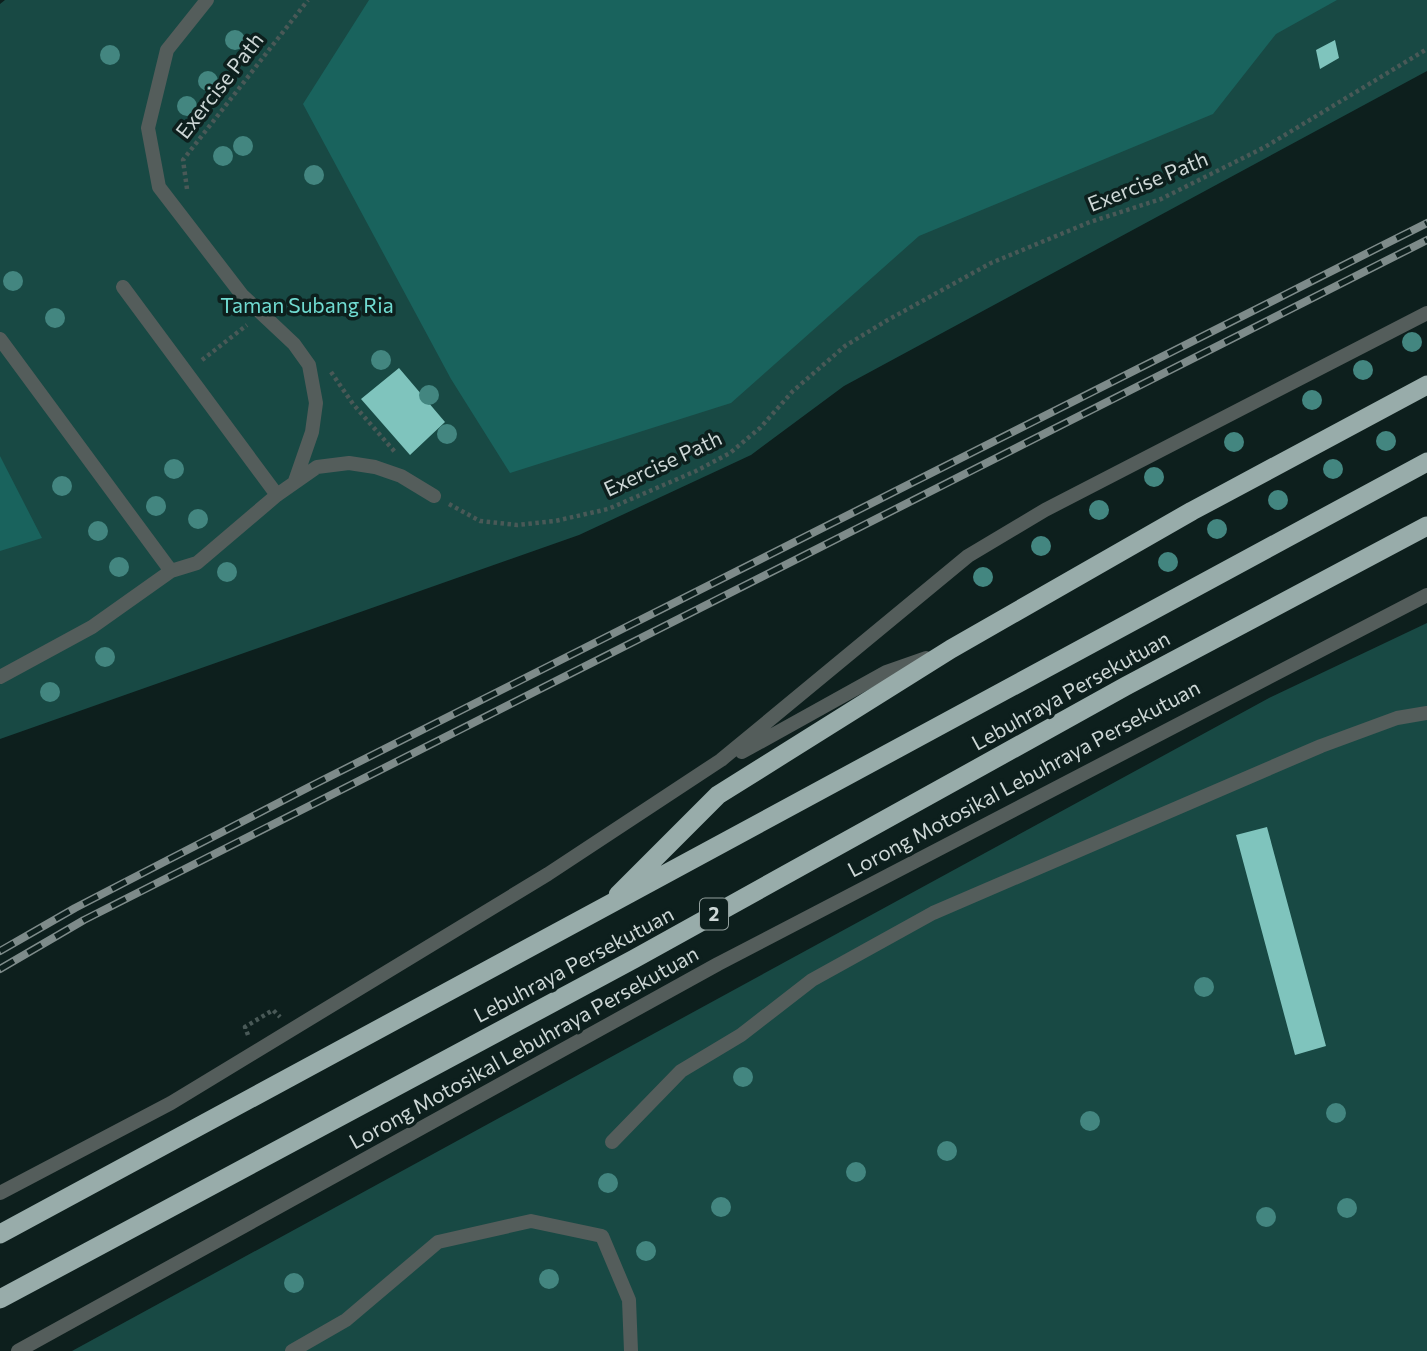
<svg xmlns="http://www.w3.org/2000/svg" width="1427" height="1351" font-family="Commissioner,sans-serif">
  <style>
    .green { fill: #184944 }
    .water { fill: #19635d }
    .building { fill: #7fc4bd }
    .lines { fill: none; stroke-linecap: round; stroke-linejoin: round }
    .path { stroke: #495957; stroke-width: 4.5; stroke-dasharray: 3.5 3.5; stroke-linecap: butt }
    .service { stroke: #545d5b; stroke-width: 14 }
    .trunk { stroke: #98acaa; stroke-width: 19 }
    .rail-casing { stroke: #7e8b8a; stroke-width: 8 }
    .rail { stroke: #0d1f1d; stroke-width: 5; stroke-dasharray: 16; stroke-linecap: butt }
    .tree { fill: #438680 }
    .labels { text-anchor: middle; stroke-width: 7; stroke-linejoin: round; paint-order: stroke }
    .shield { fill: #0d1f1d; stroke: #93a09e; stroke-width: 2 }
    .shield-label { font-size: 19px; font-weight: bold; fill: #cdd7d6 }
    .street-label { font-size: 21px; fill: #cdd7d6; stroke: #0d1f1d }
    .park-label { font-size: 21px; fill: #70dbd1; stroke: #0d1f1d }
  </style>
  <rect width="100%" height="100%" fill="#0d1f1d"/>
  <path class="green" d="M5 0H1427V71L844 386 751 455 579 535 0 739V4Z
    M1427 623V1351H72L1269 698Z"/>
  <path class="water" d="M369 0H1337L1276 34 1213 114 919 236 731 403 510 473 451 379 303 104Z
    M0 456 42 538 0 551Z"/>
  <path class="building" d="M1335 40 1339 58 1320 69 1316 50Z
    M399 368 445 422 410 455 361 399Z
    M1267 827 1326 1046 1295 1055 1236 835Z"/>
  <g class="lines">
    <path class="path" d="M187 189 183 160 308 0
      M202 360 247 325
      M331 372 353 404 395 452
      M449 504 480 521 517 525 555 521 608 509 696 471 730 453 760 428 793 391 845 346 886 321 991 263 1090 222 1161 199 1265 147 1427 49
      M248 1035 245 1027 273 1010 280 1017"/>
    <path class="service" d="M207 0 167 50 148 128 159 187 242 295 294 344 309 365 316 403 312 432 295 481
      M123 287 277 495
      M0 339 171 571
      M0 677 92 627 171 571 197 563 277 495 317 467 349 463 375 467 401 476 434 496
      M742 752 886 672 926 658
      M612 1142 681 1071 741 1035 812 980 933 913 1321 746 1397 718 1427 713
      M0 1193 171 1103 548 874 721 760 968 556 1045 510 1427 313
      M18 1351 718 964 1427 595
      M292 1351 346 1320 438 1242 531 1221 602 1236 629 1300 631 1351"/>
    <path class="trunk" d="M618 895 718 795 951 649 1192 511 1427 385
      M0 1234 1427 462
      M0 1299 634 959 1126 686 1427 526"/>
    <defs>
      <path id="rail" d="M0 951 75 908 311 786 1427 223
        M0 969 84 920 1427 240"/>
    </defs>
    <use href="#rail" class="rail-casing"/>
    <use href="#rail" class="rail"/>
  </g>
  <g class="tree">
    <circle cx="235" cy="40" r="10"/>
    <circle cx="110" cy="55" r="10"/>
    <circle cx="208" cy="81" r="10"/>
    <circle cx="187" cy="106" r="10"/>
    <circle cx="243" cy="146" r="10"/>
    <circle cx="223" cy="156" r="10"/>
    <circle cx="314" cy="175" r="10"/>
    <circle cx="13" cy="281" r="10"/>
    <circle cx="55" cy="318" r="10"/>
    <circle cx="1412" cy="342" r="10"/>
    <circle cx="381" cy="360" r="10"/>
    <circle cx="1363" cy="370" r="10"/>
    <circle cx="429" cy="395" r="10"/>
    <circle cx="1312" cy="400" r="10"/>
    <circle cx="447" cy="434" r="10"/>
    <circle cx="1386" cy="441" r="10"/>
    <circle cx="1234" cy="442" r="10"/>
    <circle cx="174" cy="469" r="10"/>
    <circle cx="1333" cy="469" r="10"/>
    <circle cx="1154" cy="477" r="10"/>
    <circle cx="62" cy="486" r="10"/>
    <circle cx="1278" cy="500" r="10"/>
    <circle cx="156" cy="506" r="10"/>
    <circle cx="1099" cy="510" r="10"/>
    <circle cx="198" cy="519" r="10"/>
    <circle cx="1217" cy="529" r="10"/>
    <circle cx="98" cy="531" r="10"/>
    <circle cx="1041" cy="546" r="10"/>
    <circle cx="1168" cy="562" r="10"/>
    <circle cx="119" cy="567" r="10"/>
    <circle cx="227" cy="572" r="10"/>
    <circle cx="983" cy="577" r="10"/>
    <circle cx="105" cy="657" r="10"/>
    <circle cx="50" cy="692" r="10"/>
    <circle cx="1204" cy="987" r="10"/>
    <circle cx="743" cy="1077" r="10"/>
    <circle cx="1336" cy="1113" r="10"/>
    <circle cx="1090" cy="1121" r="10"/>
    <circle cx="947" cy="1151" r="10"/>
    <circle cx="856" cy="1172" r="10"/>
    <circle cx="608" cy="1183" r="10"/>
    <circle cx="721" cy="1207" r="10"/>
    <circle cx="1347" cy="1208" r="10"/>
    <circle cx="1266" cy="1217" r="10"/>
    <circle cx="646" cy="1251" r="10"/>
    <circle cx="549" cy="1279" r="10"/>
    <circle cx="294" cy="1283" r="10"/>
  </g>
  <g class="labels">
    <rect class="shield" x="700" y="898.5" width="28" height="31" rx="5"/>
    <g class="shield-label">
      <text x="714" y="921">2</text>
    </g>
    <g class="street-label">
      <text transform="translate(220 86) rotate(-52)" y="7">Exercise Path</text>
      <text transform="translate(1148 182) rotate(-22)" y="7">Exercise Path</text>
      <text transform="translate(663 464) rotate(-25)" y="7">Exercise Path</text>
      <text transform="translate(1071 691) rotate(-29)" y="7">Lebuhraya Persekutuan</text>
      <text transform="translate(1024 779) rotate(-28)" y="7">Lorong Motosikal Lebuhraya Persekutuan</text>
      <text transform="translate(574 965) rotate(-28)" y="7">Lebuhraya Persekutuan</text>
      <text transform="translate(524 1048) rotate(-29)" y="7">Lorong Motosikal Lebuhraya Persekutuan</text>
    </g>
    <g class="park-label">
      <text x="307" y="313">Taman Subang Ria</text>
    </g>
  </g>
</svg>
